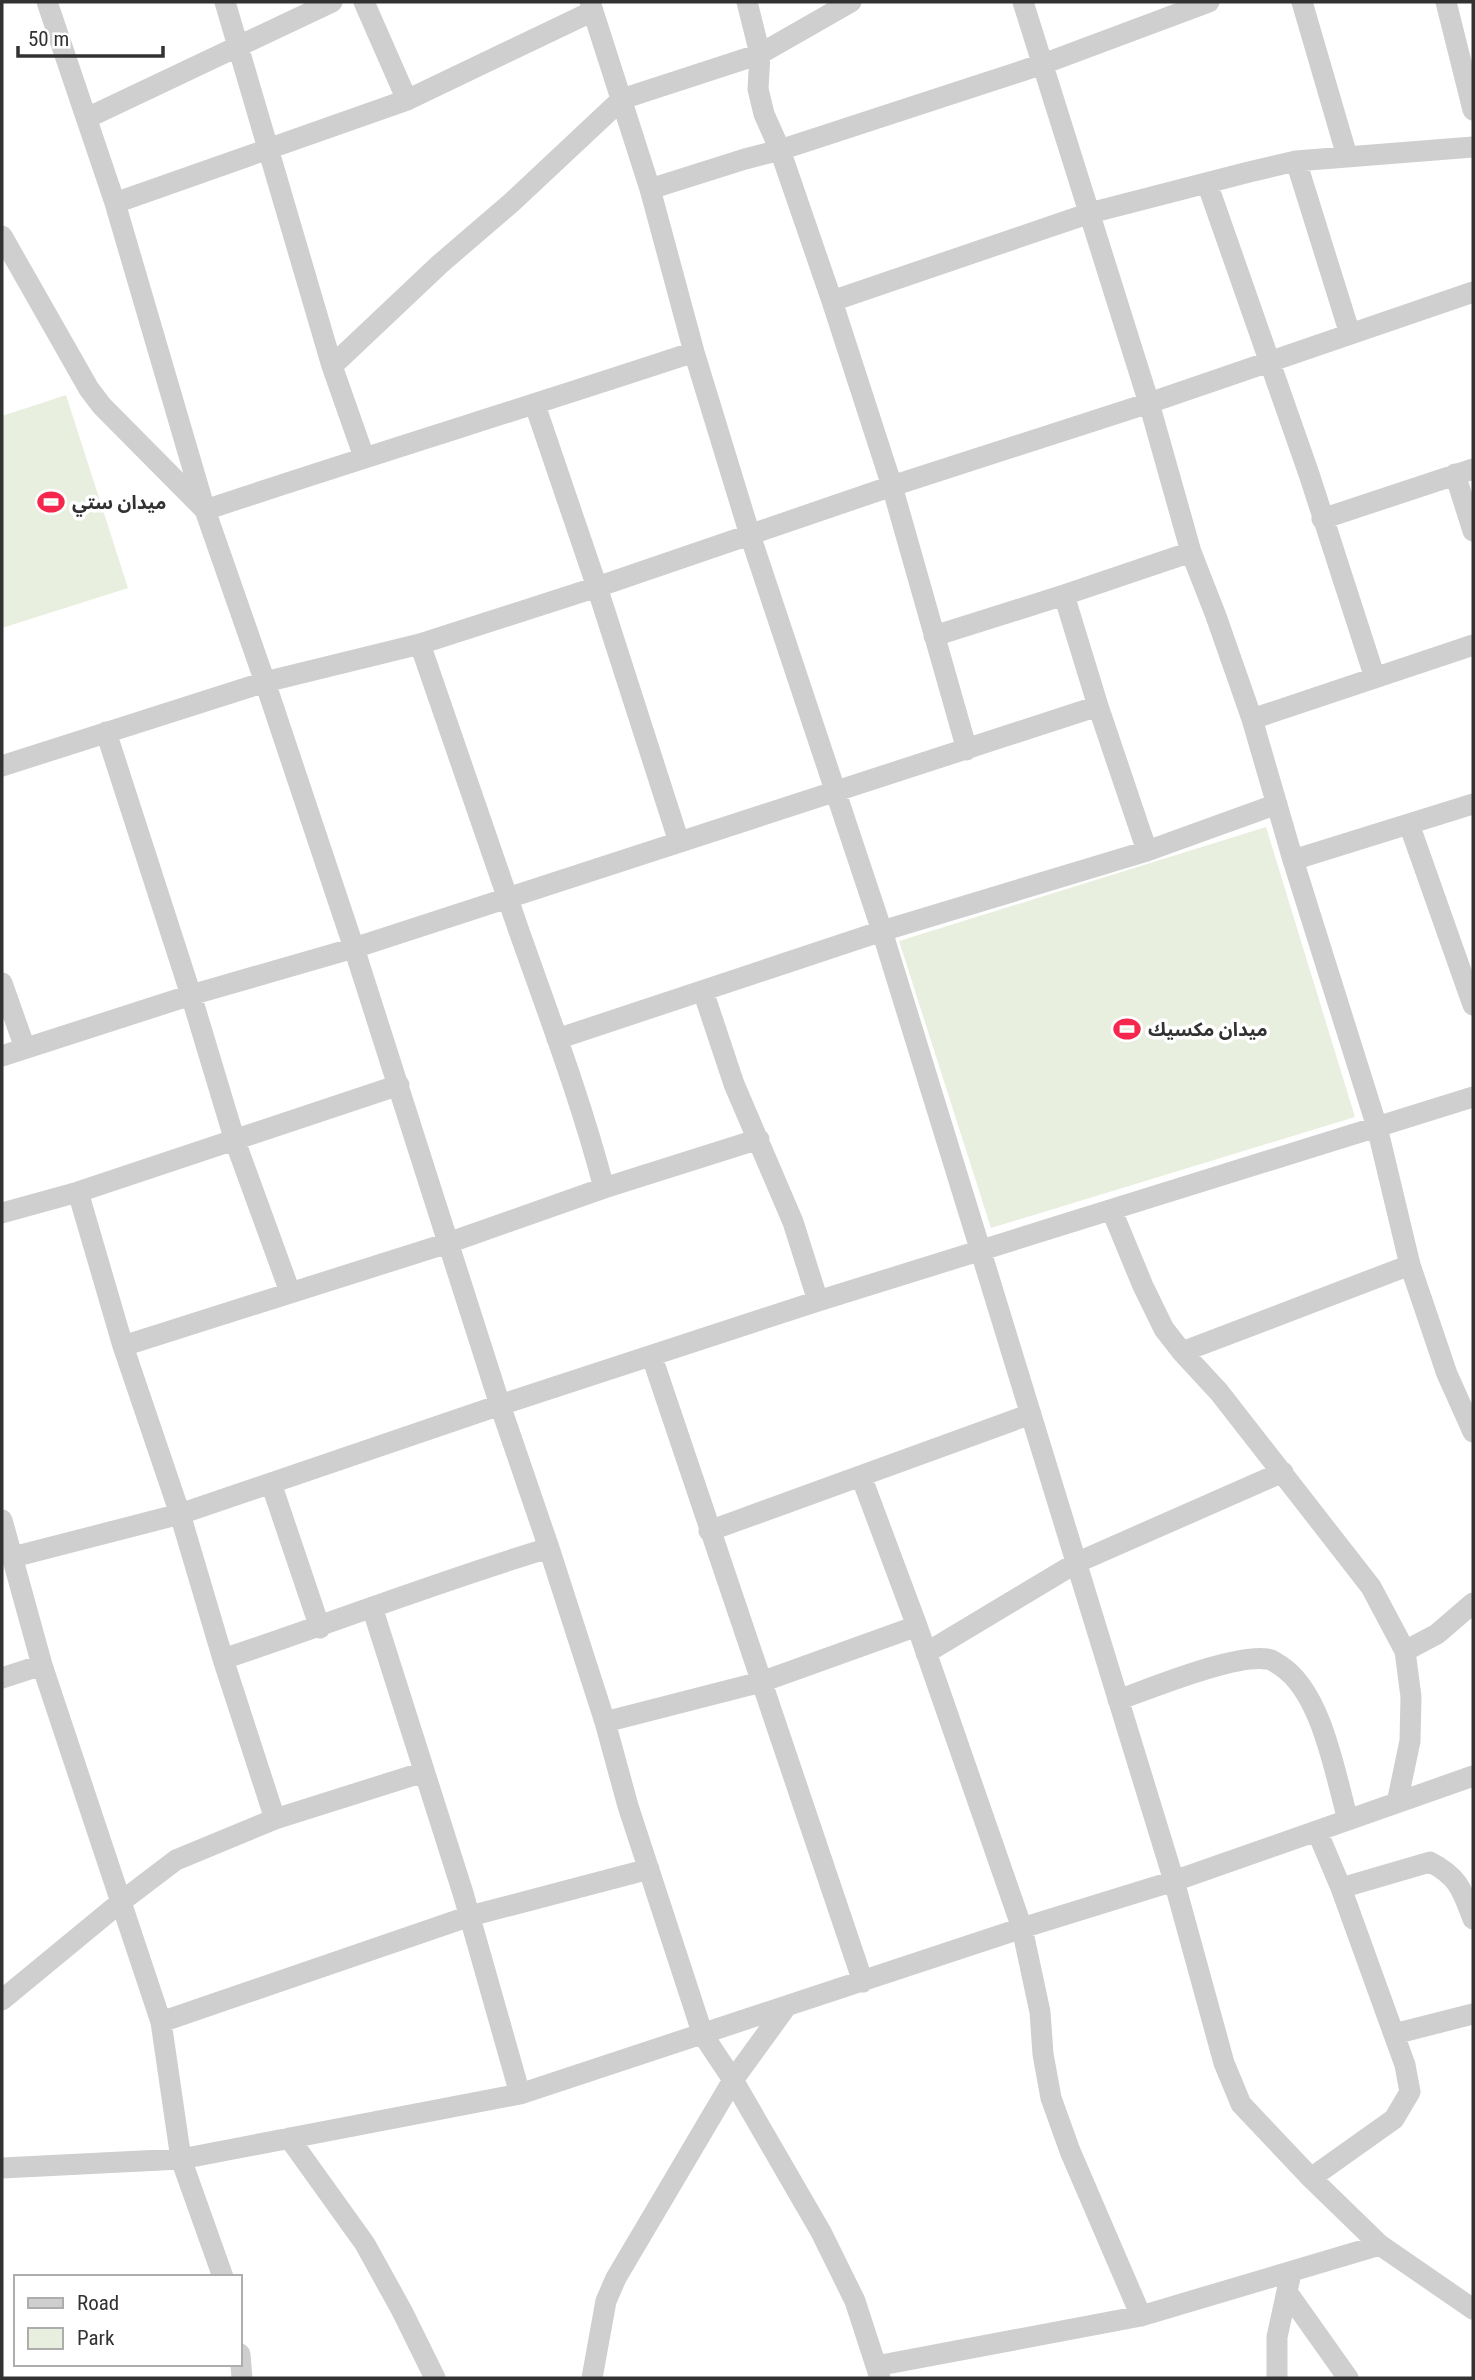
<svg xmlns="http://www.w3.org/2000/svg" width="1475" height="2380" font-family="'Roboto Condensed','Noto Sans Arabic',sans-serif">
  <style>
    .green { fill: #e9efdf }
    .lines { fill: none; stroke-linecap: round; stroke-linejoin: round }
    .minor { stroke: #cfcfcf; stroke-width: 21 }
    .labels { text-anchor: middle; stroke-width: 7; stroke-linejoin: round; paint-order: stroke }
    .poi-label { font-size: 19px; font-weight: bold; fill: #323232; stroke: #fff; text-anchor: start }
  </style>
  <rect width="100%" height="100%" fill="#fff"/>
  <path class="green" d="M66 395 128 588 2 628V416Z
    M1266 827 1355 1117 991 1228 899 941Z"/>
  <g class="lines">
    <path class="minor" d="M47 2 115 203 205 510 265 682 354 948 500 1405 549 1548 605 1722 628 1806 703 2035 733 2080 821 2232 855 2301 880 2378
      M225 2 332 366 364 457
      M364 2 407 100
      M590 2 650 189 694 352 750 535 882 931 981 1252 1174 1881 1224 2063 1241 2104 1311 2178 1380 2245 1473 2309
      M747 2 760 54 758 89 764 114 780 150 832 301 892 486 967 750
      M1023 2 1149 403 1191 552 1216 616 1252 719 1293 860 1377 1127 1410 1265 1447 1374 1473 1432
      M1302 2 1347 156
      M1446 2 1473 110
      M87 118 332 2
      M1296 161 1350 334
      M1207 183 1309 474 1375 678
      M650 189 745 159 780 150 1043 64 1209 2
      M115 203 407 100 593 11
      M2 236 89 389 102 406 205 510C367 456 531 406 694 352
      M832 301 1090 213 1249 172 1296 161 1473 147
      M332 366 440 264 511 203 622 99 760 54 851 2
      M535 405 597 587 679 842
      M1455 474 1473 531
      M1322 519 1473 469
      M1064 595 1098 706 1147 851
      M934 636 1064 595 1191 552
      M420 644C453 739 485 835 519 931 549 1016 581 1100 604 1188
      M1252 719 1473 645
      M106 732 191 995 235 1141 290 1292
      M2 766 265 682 420 644 597 587 892 486 1149 403 1473 292
      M1409 824 1473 1005
      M1293 860 1473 804
      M2 983 25 1048
      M703 991 734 1084 793 1222 818 1301
      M557 1039 882 931 1147 851 1277 804
      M2 1056 191 995 354 948 1098 706
      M78 1192 123 1346 180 1514 223 1659 275 1819
      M1112 1211 1143 1286 1164 1329 1182 1352 1219 1392 1371 1587 1405 1651 1411 1697 1410 1741 1397 1803
      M2 1213 78 1192 399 1085
      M123 1346 448 1243 604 1188 759 1139
      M1182 1352 1410 1265
      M652 1357 863 1982
      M861 1476 917 1626 1022 1928 1040 2012 1043 2054 1051 2098 1070 2151 1141 2316
      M271 1483 320 1628
      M2 1520 42 1665 161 2022 181 2159 223 2277
      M709 1531 1031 1414
      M13 1557 180 1514 500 1405 818 1301 1473 1097
      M372 1607 463 1893 520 2094
      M1405 1651 1437 1634 1473 1603
      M926 1653 1076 1563 1283 1472
      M223 1659C332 1623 439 1581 549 1548
      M2 1678 42 1665
      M1118 1700C1152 1688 1234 1654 1267 1659 1272 1659 1277 1664 1281 1666 1322 1693 1335 1774 1348 1820
      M605 1722 761 1682 917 1626
      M1341 1888 1430 1862C1459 1877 1462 1890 1473 1919
      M2 2000 122 1901 176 1860 275 1819 424 1772
      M161 2022 470 1916 649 1869
      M1394 2034 1473 2014
      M289 2138 365 2244 402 2311 435 2378
      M2 2168 181 2159 520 2094 1022 1928 1174 1881 1473 1776
      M1311 2178 1394 2119 1410 2092 1405 2065 1341 1888 1317 1831
      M1287 2292 1348 2378
      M240 2354 242 2378
      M876 2366 1141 2316 1380 2245
      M592 2378 606 2301 616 2278 733 2080 786 2007
      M1277 2378V2337L1291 2273"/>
  </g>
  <defs>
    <symbol id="stadium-bare" viewBox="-9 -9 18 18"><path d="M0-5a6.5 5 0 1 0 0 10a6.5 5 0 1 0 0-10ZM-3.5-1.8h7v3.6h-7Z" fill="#f5274c" stroke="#fff" stroke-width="2.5" paint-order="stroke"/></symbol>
  </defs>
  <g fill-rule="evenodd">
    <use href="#stadium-bare" x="32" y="483" width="38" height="38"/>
    <use href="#stadium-bare" x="1108" y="1010" width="38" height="38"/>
  </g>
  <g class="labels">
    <g class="poi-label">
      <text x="72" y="509">ميدان ستي</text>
      <text x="1148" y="1036">ميدان مكسيك</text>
    </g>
  </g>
  <rect width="1475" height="2380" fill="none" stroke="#323232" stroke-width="7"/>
  <rect x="14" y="2275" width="228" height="91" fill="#ffffff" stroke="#adadad" stroke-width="2"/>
  <rect x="28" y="2298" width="35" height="10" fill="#cfcfcf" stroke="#adadad" stroke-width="2"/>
  <text x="77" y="2310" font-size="21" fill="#323232">Road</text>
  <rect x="28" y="2328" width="35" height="21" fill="#e9efdf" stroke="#adadad" stroke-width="2"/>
  <text x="77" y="2345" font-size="21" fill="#323232">Park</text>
  <path d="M18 46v10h145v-10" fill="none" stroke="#323232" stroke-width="3.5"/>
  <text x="28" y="46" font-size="21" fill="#323232" stroke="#ffffff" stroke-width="5" paint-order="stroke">50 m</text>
</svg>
